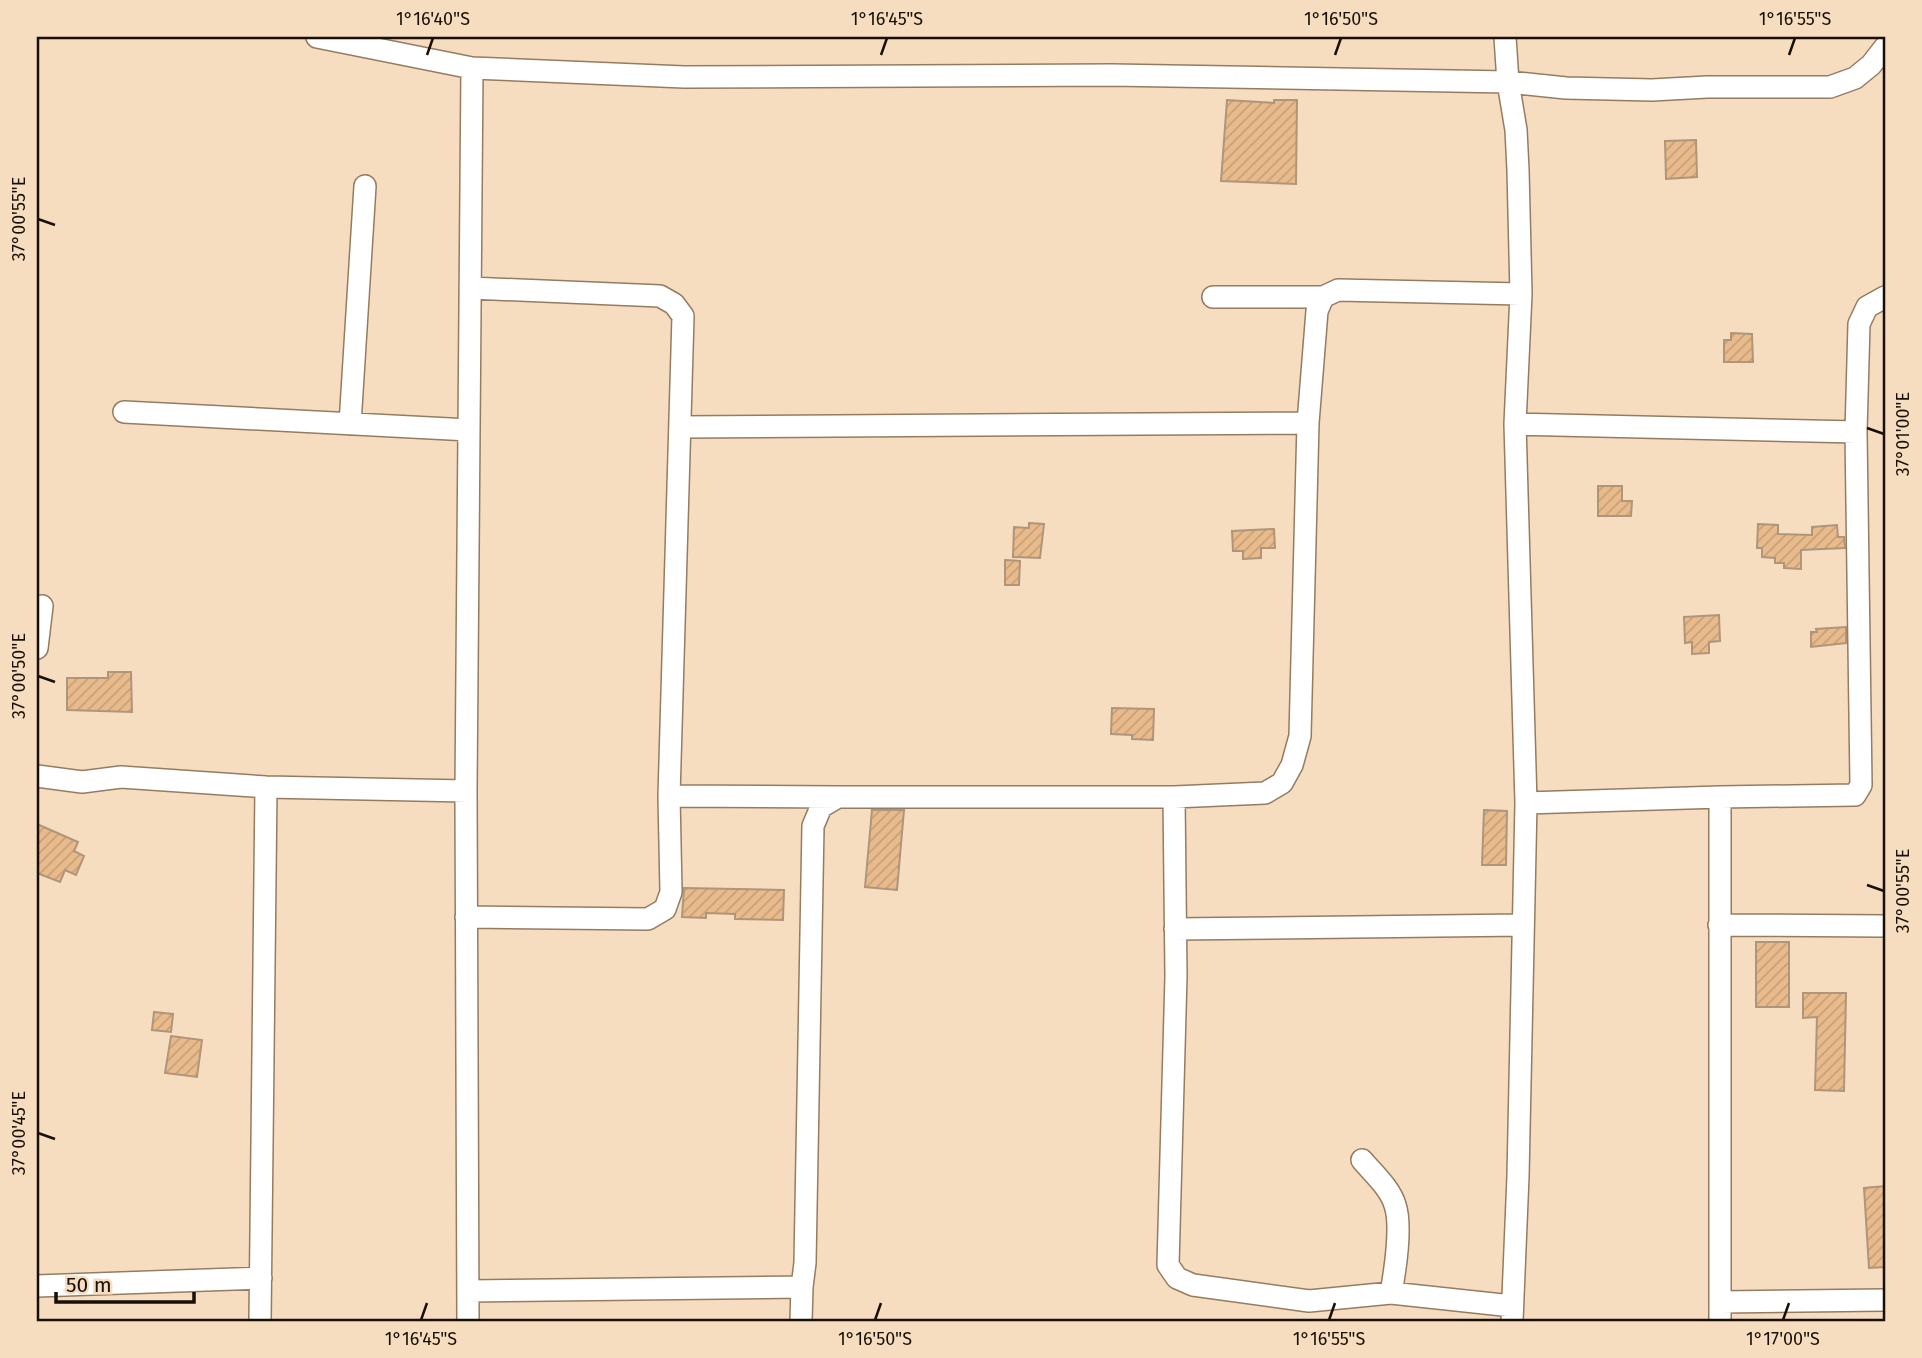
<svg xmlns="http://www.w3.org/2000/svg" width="1922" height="1358" font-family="'Fira Sans',sans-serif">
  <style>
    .building { fill: url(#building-hatch); stroke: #af957a; stroke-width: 2 }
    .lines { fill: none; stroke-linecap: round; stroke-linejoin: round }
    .street-casing { stroke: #947c62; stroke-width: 24 }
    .street { stroke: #fff; stroke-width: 21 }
    .ticks { fill: none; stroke: #180f06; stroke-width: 2.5 }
    .neatline { fill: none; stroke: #180f06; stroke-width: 2.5 }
    .ticks-label { font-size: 18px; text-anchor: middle; fill: #180f06 }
  </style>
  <defs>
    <pattern id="building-hatch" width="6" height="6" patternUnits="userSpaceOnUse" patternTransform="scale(1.75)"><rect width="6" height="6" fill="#e9bb8c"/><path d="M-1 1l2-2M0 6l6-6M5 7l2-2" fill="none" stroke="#c7a077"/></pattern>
  </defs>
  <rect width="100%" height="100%" fill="#f7ddc0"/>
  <path class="building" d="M1227 100 1274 103V100H1297L1296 184 1221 181Z
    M1696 140 1697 177 1666 179 1665 141Z
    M1731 333 1752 334 1753 362H1724V340H1731Z
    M1598 486H1622V501H1632L1631 516H1598Z
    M1029 523 1044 524 1040 558 1013 557 1014 527 1029 528Z
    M1758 524 1778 525V534L1812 535V527L1837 525 1838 537H1844L1845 548 1801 550V569L1784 568V563H1775V558L1762 557V548H1757Z
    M1274 529 1275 548H1261V558L1243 559V551H1233L1232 531Z
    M1005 560 1020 561 1019 585H1005Z
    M1719 615 1720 641 1709 642V653L1692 654V642L1685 643 1684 617Z
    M1846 627V643L1811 647V632H1817L1816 629Z
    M108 672H131L132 712 67 710V678H108Z
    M1112 708 1154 709 1153 740 1132 739V735L1111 734Z
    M872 810H904L897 890 865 887Z
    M1484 810 1507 811 1506 865H1482Z
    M37 824 78 842 74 851 84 856 76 875 65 870 60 882 37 873Z
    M684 888 784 890 783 920 735 919V914L706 913V918L682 917Z
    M1756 942H1789V1007H1756Z
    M1803 993H1846L1844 1091 1815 1090 1817 1017 1803 1018Z
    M154 1012 173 1014 171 1032 152 1030Z
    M171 1036 202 1040 197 1077 165 1073Z
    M1885 1186V1267L1869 1268 1864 1188Z"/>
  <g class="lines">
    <defs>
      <path id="street" d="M317 37 472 68 684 77 1112 75 1508 82 1566 88 1652 90 1707 87H1830L1855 78 1871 65 1885 47
        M1505 37 1508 82 1516 130 1518 170 1521 294 1515 424 1526 803 1518 1176 1512 1321
        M1213 297H1323
        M124 412 469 430
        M350 424 365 186
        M1515 424 1856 432
        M680 427 1308 423
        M37 648 42 606
        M37 776 82 782 121 777 266 787 466 791
        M669 796 838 797
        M1174 797 1176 976 1168 1265 1177 1278 1193 1285 1309 1301 1391 1293 1512 1306
        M1720 797 1855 795 1861 785 1856 432 1859 324 1867 307 1885 297
        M1526 803 1720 797V1321
        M466 917 648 919 665 909 671 892 669 796 683 316 674 304 660 296 470 288
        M1719 925 1885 926
        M1175 929 1522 925
        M1362 1160C1373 1173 1390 1188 1395 1205 1402 1225 1395 1271 1391 1293
        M37 1286 261 1278
        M468 1291 802 1287 805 1263 813 826 821 807 838 797H1174L1265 793 1282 783 1292 765 1300 736 1308 423 1317 311 1323 297 1338 290 1521 294
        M1720 1302 1885 1300
        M260 1321 266 787
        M468 1321 466 791 472 68
        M801 1321 802 1287"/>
    </defs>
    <use href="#street" class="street-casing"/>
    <use href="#street" class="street"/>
  </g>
  <path class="ticks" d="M427 55 433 38M881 55 887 38M1335 55 1341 38M1789 55 1795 38M38 219 55 225M1867 428 1884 434M38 676 55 682M1867 885 1884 891M38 1133 55 1139M421 1320 427 1303M875 1320 881 1303M1329 1320 1335 1303M1783 1320 1789 1303"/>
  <rect width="1922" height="1358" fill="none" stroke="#f7ddc0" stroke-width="77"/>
  <path d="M56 1292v10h138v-10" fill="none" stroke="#180f06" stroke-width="3.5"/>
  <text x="66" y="1292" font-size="21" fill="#180f06" stroke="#f7ddc0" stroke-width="5" paint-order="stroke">50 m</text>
  <rect x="38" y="38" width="1846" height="1282" class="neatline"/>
  <g class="ticks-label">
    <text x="433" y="25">1°16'40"S</text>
    <text x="887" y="25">1°16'45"S</text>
    <text x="1341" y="25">1°16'50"S</text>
    <text x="1795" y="25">1°16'55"S</text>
    <text transform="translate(19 219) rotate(-90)" y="6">37°00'55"E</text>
    <text transform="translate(1903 434) rotate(-90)" y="6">37°01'00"E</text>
    <text transform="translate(19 676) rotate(-90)" y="6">37°00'50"E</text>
    <text transform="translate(1903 891) rotate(-90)" y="6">37°00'55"E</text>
    <text transform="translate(19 1133) rotate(-90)" y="6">37°00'45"E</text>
    <text x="421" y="1345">1°16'45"S</text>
    <text x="875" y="1345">1°16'50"S</text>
    <text x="1329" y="1345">1°16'55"S</text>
    <text x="1783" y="1345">1°17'00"S</text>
  </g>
</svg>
